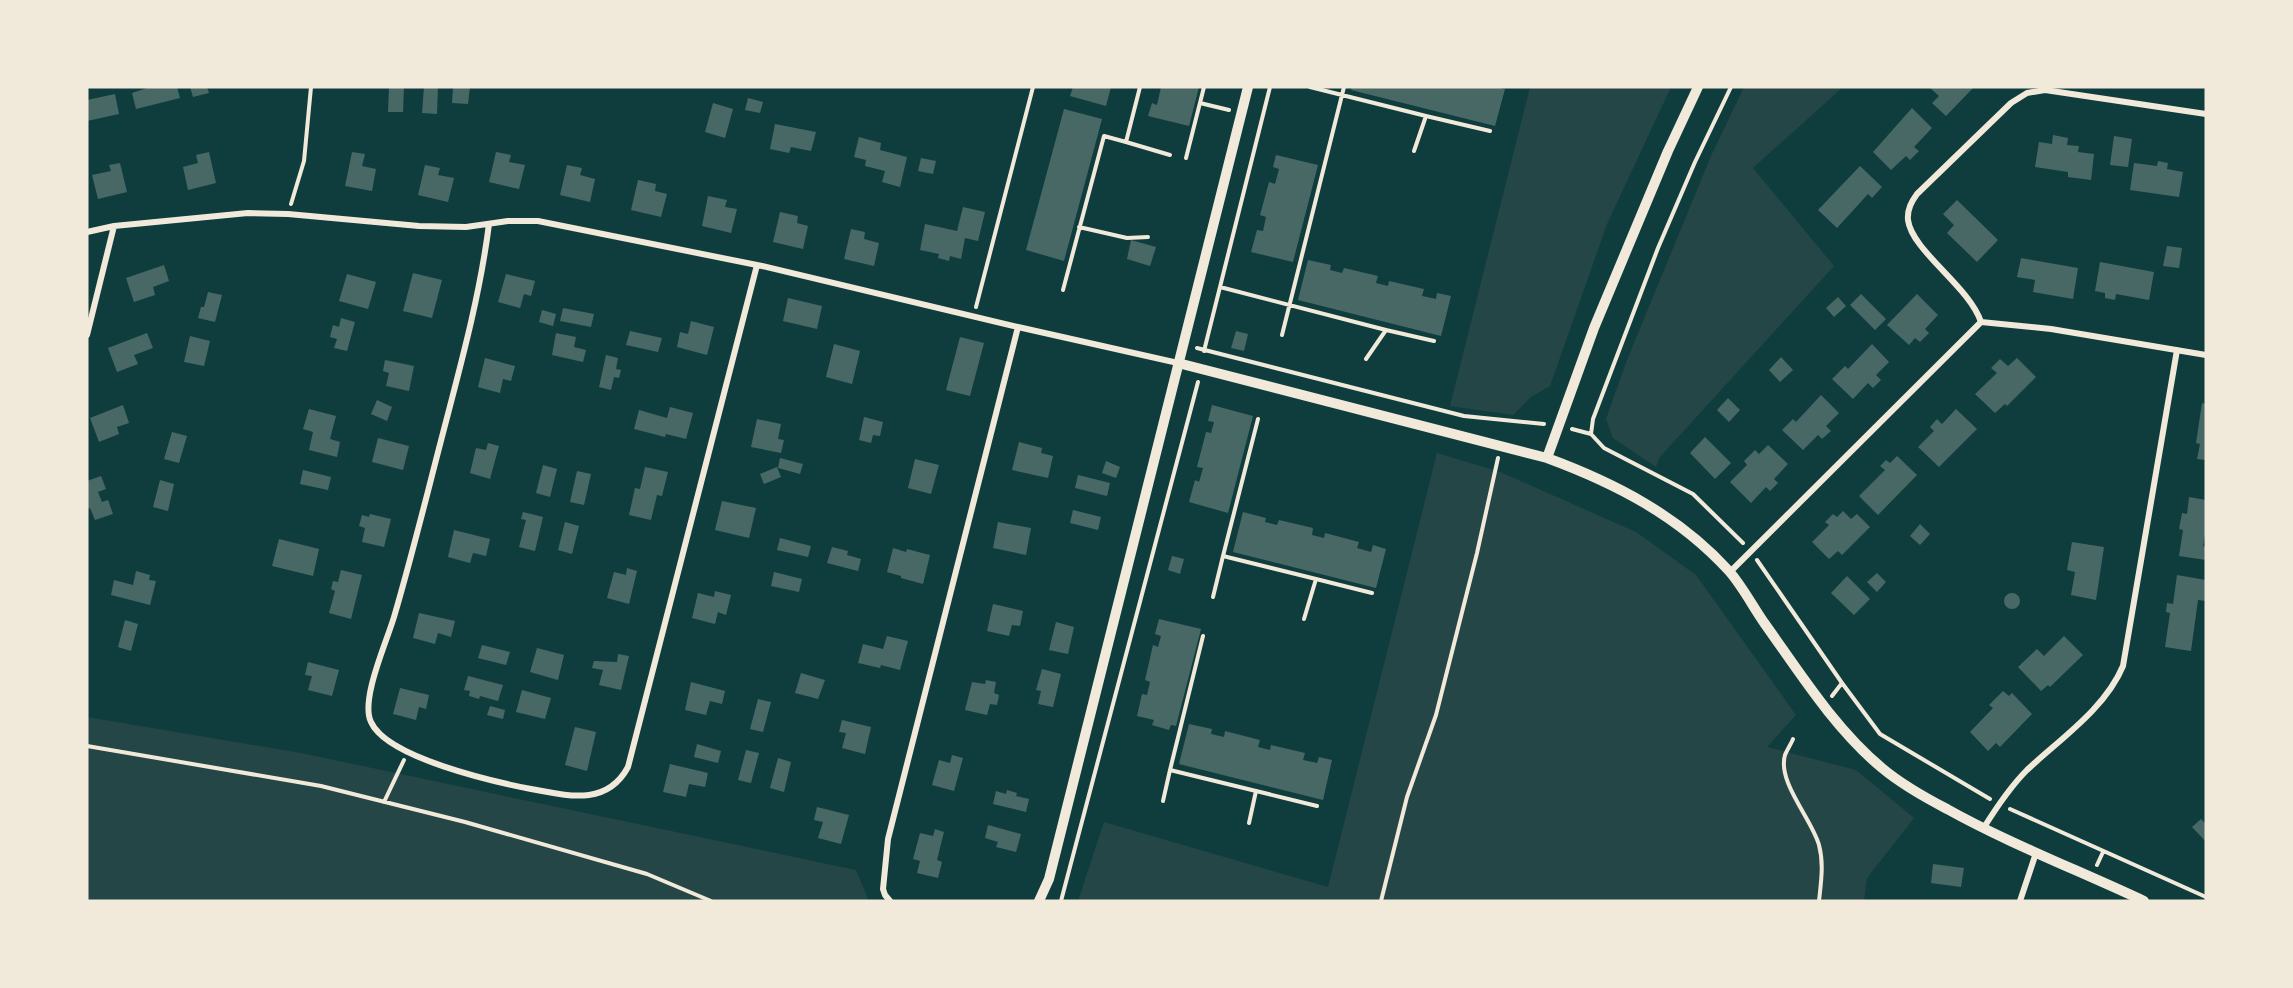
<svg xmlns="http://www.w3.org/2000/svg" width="2293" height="988" font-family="'Crimson Pro',serif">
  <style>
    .green { fill: #244646 }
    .building { fill: #486865 }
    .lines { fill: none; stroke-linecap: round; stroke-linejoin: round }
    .path { stroke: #f1e9da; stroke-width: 4 }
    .minor { stroke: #f1e9da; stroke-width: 6 }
    .tertiary { stroke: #f1e9da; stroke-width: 10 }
  </style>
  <rect width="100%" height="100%" fill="#0f3d3e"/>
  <path class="green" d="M1530 87H1671L1607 224 1550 386 1531 397 1513 415 1450 406Z
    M1744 87H1843L1753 168 1834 266 1659 458 1656 467 1613 438 1606 419 1627 360 1711 156Z
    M1437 453 1500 472 1636 532 1696 575 1796 715 1767 747 1856 770 1914 818 1867 878 1864 901H1078L1104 822 1328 887Z
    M87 717 301 753 856 870 869 901H87Z"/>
  <path class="building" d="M150 87H177L180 98 136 109 132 93Z
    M190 87H207L209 93 193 97Z
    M389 87H404L403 112H388Z
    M424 87H438L437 114 422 113Z
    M453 87H470L468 104 452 103Z
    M1073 87H1111L1106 106 1070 96Z
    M1161 87H1199L1189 126 1148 116 1152 103 1157 105Z
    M1352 87H1495L1505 89 1495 126 1351 90Z
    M1929 87H1974L1946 116 1932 103 1939 96Z
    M115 94 119 114 87 121V100Z
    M748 98 763 102 760 113 745 110Z
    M713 103 733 109 725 138 705 132Z
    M1912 108 1932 128 1914 147 1919 151 1910 160 1906 156 1891 170 1873 152Z
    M1064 109 1102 119 1064 261 1026 250Z
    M775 124 816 132 811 151 791 147 789 153 770 149Z
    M2053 135 2068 138 2067 145 2079 146 2078 152 2094 154 2091 180 2068 177V172L2035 167 2039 142 2052 144Z
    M2114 136 2132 139 2128 167 2110 165Z
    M859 137 881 143 880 150 907 157 900 187 882 182 885 171 865 166 866 160 854 157Z
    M209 152 216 183 188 190 183 167 198 163 196 155Z
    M352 152 365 154 362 166 376 169 372 191 345 186Z
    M496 152 511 155 509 162 525 165 519 189 489 182Z
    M1276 155 1318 165 1293 262 1251 252 1257 230 1263 231 1266 217 1260 215 1269 182 1275 184 1279 169 1273 167Z
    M921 158 936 161 933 174 918 171Z
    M2158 161 2168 163 2167 169 2183 172 2179 197 2130 190 2134 163 2157 166Z
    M120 163 127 192 98 199 92 175 111 171 109 165Z
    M425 165 440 168 438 175 454 178 448 202 418 195Z
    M567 165 582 168 580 175 595 179 590 202 560 195Z
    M1860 166 1882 187 1872 198 1868 194 1837 228 1818 210Z
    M638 180 656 184 655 191 667 194 661 217 631 210Z
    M708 196 727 200 725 207 737 209 731 233 702 226Z
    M1957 200 1998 240 1977 262 1947 233 1954 225 1943 214Z
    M963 207 985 212 978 241 965 238 961 259 950 256 949 261 938 258 939 254 920 250 925 224 957 231Z
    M780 212 798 216 797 223 808 226 803 249 773 242Z
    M851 229 865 232 864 239 879 243 874 266 844 259Z
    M1131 240 1156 247 1150 266 1127 259Z
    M2167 246 2182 248 2179 268 2163 266Z
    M2021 258 2078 268 2073 299 2033 292 2035 280 2017 277Z
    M1308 260 1331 265 1330 270 1342 273 1344 268 1378 276 1376 283 1388 286 1389 281 1424 289 1422 296 1436 299 1437 293 1451 296 1441 336 1298 300Z
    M2100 262 2154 272 2149 300 2116 294 2115 300 2105 298V293L2095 291Z
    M164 265 169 281 153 287 155 295 134 302 126 278Z
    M413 273 442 280 432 318 403 311Z
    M347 274 376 282 368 309 339 301Z
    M506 274 535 281 531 296 524 294 520 308 498 302Z
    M208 292 222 295 215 322 198 318 201 307H204Z
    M1861 294 1886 319 1875 330 1850 305Z
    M1917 294 1938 315 1925 329 1929 333 1920 342 1915 338 1909 345 1887 325Z
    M1838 297 1846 306 1834 317 1826 308Z
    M788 298 822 306 817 329 783 321Z
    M563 308 594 314 591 327 560 321Z
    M542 310 556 314 553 326 539 322Z
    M341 318 355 322 347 351 334 348 337 339 330 337 333 325 339 327Z
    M691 321 714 327 707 355 677 347 680 332 688 334Z
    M630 331 662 338 658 352 626 345Z
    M1236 331 1248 334 1244 351 1231 348Z
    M147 333 153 348 134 355 138 364 117 372 108 348Z
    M556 333 576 337 574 347 586 350 583 362 552 355Z
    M190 336 210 341 204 366 184 362Z
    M960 337 984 343 970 396 946 390Z
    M834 344 860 351 852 384 826 377Z
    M1872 344 1889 362 1876 375 1881 380 1873 388 1868 383 1853 399 1832 379 1845 366 1848 369Z
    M606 355 618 358 616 369 621 370 619 378 614 377 611 390 599 387Z
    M1781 357 1793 370 1780 382 1769 370Z
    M485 358 515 366 511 381 503 379 500 393 478 387Z
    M2017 358 2036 377 2007 406 2005 404 1995 413 1975 394 1997 373 1991 368 2000 359 2008 366Z
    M385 360 414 366 409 391 386 386 389 373 383 371Z
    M1821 395 1839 413 1826 426 1831 431 1822 439 1818 435 1803 450 1782 430 1793 419 1796 422Z
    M1728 398 1740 410 1729 422 1717 410Z
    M377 400 392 407 387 421 371 414Z
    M2202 403 2206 404V460L2197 459 2200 444 2196 443Z
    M123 405 129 423 117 427 119 434 99 442 90 418Z
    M1212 405 1253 416 1228 513 1189 502 1195 480 1199 482 1203 468 1197 467 1206 432 1211 433 1214 422 1208 421Z
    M670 407 693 413 686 439 666 434 665 437 634 429 639 410 667 418Z
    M309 409 336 416 330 439 340 442 337 457 309 450 313 432 303 429Z
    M1956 409 1977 429 1939 467 1918 447 1934 431 1930 427 1937 419 1942 424Z
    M864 417 883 422 880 436 873 435 871 443 859 440Z
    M757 419 781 424 778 439 784 440 781 453 751 447Z
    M172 432 187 436 179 463 164 459Z
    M1705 437 1731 463 1715 479 1690 453Z
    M378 438 409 446 403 470 372 462Z
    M1019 442 1042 448 1041 453 1053 456 1048 478 1012 470Z
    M488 443 499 446 490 479 470 473 476 448 486 450Z
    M1768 445 1788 464 1774 479 1778 483 1770 491 1766 487 1751 503 1730 482 1747 465 1744 461 1755 450 1759 454Z
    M1897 456 1917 475 1878 515 1859 496 1885 470 1880 466 1886 460 1890 463Z
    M780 458 803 464 800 474 778 468Z
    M915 459 939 465 931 494 908 488Z
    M1106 461 1120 467 1116 478 1102 473Z
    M543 465 557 469 550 497 536 493Z
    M645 467 668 472 662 496 657 495 651 520 629 515 635 488 640 489Z
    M777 467 781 477 764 484 760 474Z
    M303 470 331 477 328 490 300 484Z
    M577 471 591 474 584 505 570 502Z
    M1078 475 1110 483 1107 496 1075 488Z
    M101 476 106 489 98 492 102 502 108 500 113 514 95 520 90 508 87 509V481Z
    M160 480 174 484 168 511 153 507Z
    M2189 497 2206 500V528L2203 546 2206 547V560L2179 556 2183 530 2179 529 2182 513 2187 514Z
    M722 501 756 508 749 538 715 530Z
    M1073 510 1101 517 1098 530 1070 523Z
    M1843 511 1851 519 1857 514 1870 527 1842 555 1838 551 1829 559 1812 542 1829 525 1825 522 1833 514 1837 517Z
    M523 512 543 517 535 551 519 547 526 520 521 519Z
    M1243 512 1266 518 1265 522 1277 525 1279 520 1313 528 1312 535 1324 538 1325 533 1359 542 1357 548 1371 552 1373 545 1386 549 1376 588 1233 552Z
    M370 514 391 519 384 547 362 542 365 528 359 526 362 515 369 517Z
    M565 522 579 526 572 554 558 550Z
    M998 522 1031 528 1026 555 993 548Z
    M1920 524 1930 534 1920 545 1910 536Z
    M454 530 490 539 486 556 473 553 470 563 448 557Z
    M780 538 811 546 808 557 777 550Z
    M279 539 319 549 313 576 272 566Z
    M2072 542 2104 547 2096 600 2071 595 2075 572 2067 570Z
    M832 547 848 551 847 555 861 559 858 571 827 563Z
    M893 548 906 552 907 549 930 555 923 584 901 578V576L887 572Z
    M1172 556 1184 559 1180 574 1168 570Z
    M627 568 637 571 629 604 607 598 614 572 626 575Z
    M341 570 362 575 351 619 329 613 335 591 331 589 333 581 338 582Z
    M136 571 150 575 149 580 156 581 150 605 111 595 114 580 133 585Z
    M774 572 802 579 799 592 771 586Z
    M1877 573 1886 582 1877 592 1867 582Z
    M2177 575 2206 580V601L2198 600 2191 651 2165 647 2170 613 2166 612 2167 603 2173 604Z
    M1847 576 1870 599 1854 615 1831 593Z
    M715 591 731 595 726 615 718 612 715 624 692 618 698 593 714 597Z
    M2004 601a8 8 0 1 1 16 0a8 8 0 1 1-16 0Z
    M993 604 1023 611 1020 626 1012 625 1009 636 987 631Z
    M419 613 455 621 451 637 438 633 435 644 413 638Z
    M1159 619 1201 629 1176 726 1171 725 1169 730 1152 725 1154 720 1137 716 1142 694 1147 695 1150 682 1145 680 1153 645 1158 647 1161 636 1155 634Z
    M125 620 138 624 131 651 118 647Z
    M1056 622 1074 627 1068 654 1049 650Z
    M887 636 908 641 900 670 881 665 880 668 858 663 863 644 883 649Z
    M2064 636 2083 655 2050 687 2048 685 2041 691 2018 667 2037 649 2044 656Z
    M482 645 510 652 506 665 478 658Z
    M537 648 564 655 558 680 530 672Z
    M618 654 629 656 621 690 599 685 603 670 592 668 594 661 617 662Z
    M308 662 339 670 332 696 308 690 312 676 305 675Z
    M1042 669 1061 674 1053 707 1038 704 1041 691 1036 690Z
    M801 673 825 680 818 699 795 693Z
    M468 676 503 685 498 701 480 696 479 699 469 696 470 691 464 690Z
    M986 680 996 682 994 693 999 695 997 705 990 704 987 715 965 710 972 682 985 684Z
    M691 682 725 691 722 704 710 701 706 715 685 710Z
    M400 688 429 695 426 709 419 707 416 720 393 714Z
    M522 690 551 698 545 719 516 712Z
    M2003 691 2009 696 2012 693 2032 714 2000 747 1996 743 1988 751 1970 732 1993 708 1989 705Z
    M758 699 771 702 763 732 750 729Z
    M490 706 505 710 503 719 487 715Z
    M842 720 871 727 865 754 842 748 846 733 839 732Z
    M1189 724 1212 729 1211 734 1224 737 1225 731 1260 740 1258 747 1270 750 1271 745 1305 753 1303 760 1317 763 1319 757 1332 760 1323 800 1179 764Z
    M575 727 596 732 587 771 565 765Z
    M697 744 721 751 718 763 694 757Z
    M746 750 759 753 751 783 738 780Z
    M952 755 963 758 954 791 932 785 939 760 950 763Z
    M778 758 791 762 784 792 770 788Z
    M670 764 708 773 705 787 689 784 686 797 663 792Z
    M1007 790 1017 793 1016 796 1029 799 1026 812 993 804 996 791 1006 794Z
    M817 807 849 815 841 844 818 838 823 822 814 820Z
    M2201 819 2206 824V842L2192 827Z
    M988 825 1021 834 1016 852 996 847 998 842 985 838Z
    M935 829 944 832 937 860 942 862 938 878 917 873 920 861 913 859 920 833 933 836Z
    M1933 864 1964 868 1961 887 1931 883Z"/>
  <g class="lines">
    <path class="path" d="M1140 87 1126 142 1170 155
      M1310 87 1426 116
      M1200 103 1229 110
      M1414 151 1426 116 1490 131
      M1186 158 1204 87
      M291 204 304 161 311 87
      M1079 227 1127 238 1148 237
      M1220 287 1386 330
      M1063 290 1104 136 1126 142
      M976 307 1033 87
      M1282 335 1344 87
      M1197 348 1464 416 1544 424
      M1204 351 1270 87
      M1366 359 1386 330 1434 341
      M1572 429 1591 434 1604 448 1693 494 1743 543
      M1591 434 1593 419 1658 248 1695 162 1731 87
      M1223 556 1258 419
      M1757 560 1842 683 1880 734 1990 799
      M1213 597 1223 556 1316 579
      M1304 619 1316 579 1372 593
      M1832 696 1842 683
      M1793 739C1791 744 1787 750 1785 755 1777 782 1812 819 1819 845 1824 864 1821 882 1819 901
      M87 746 321 786 465 822 647 874 711 901
      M1170 770 1203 636
      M1163 801 1170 770 1256 791
      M384 802 404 760
      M2010 809 2206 897
      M1249 823 1256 791 1317 806
      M2097 865 2103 852
      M1061 901 1198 382
      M1381 901 1407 797 1436 715 1477 553 1498 458"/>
    <path class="minor" d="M489 224C480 295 461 364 443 433 427 494 412 556 394 617 387 641 360 700 371 722 387 758 495 782 531 789 569 796 607 806 628 767L757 265
      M87 232 114 226 248 213 288 214 419 226 466 227 508 221H538L762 266 1018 327 1178 363
      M1981 322C1969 286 1912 251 1908 220 1907 209 1912 201 1917 194L2011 103 2027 93 2045 90 2206 114
      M87 335 114 226
      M1730 572 1981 322 2051 329 2206 355
      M1983 829C1996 808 2010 787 2027 770 2060 739 2105 709 2123 666L2177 350
      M890 901 885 895 883 889 888 839 1018 327
      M2020 901 2036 853"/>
    <path class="tertiary" d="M1178 363 1547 458C1615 483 1679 516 1729 571 1743 587 1753 607 1765 624 1800 673 1835 729 1882 768 1901 784 1924 797 1947 809 2010 844 2078 870 2144 901
      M1547 458 1594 328 1668 151 1698 87
      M1039 901 1049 879 1248 87"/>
  </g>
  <rect width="2293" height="988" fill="none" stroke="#f1e9da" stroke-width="177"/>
</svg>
